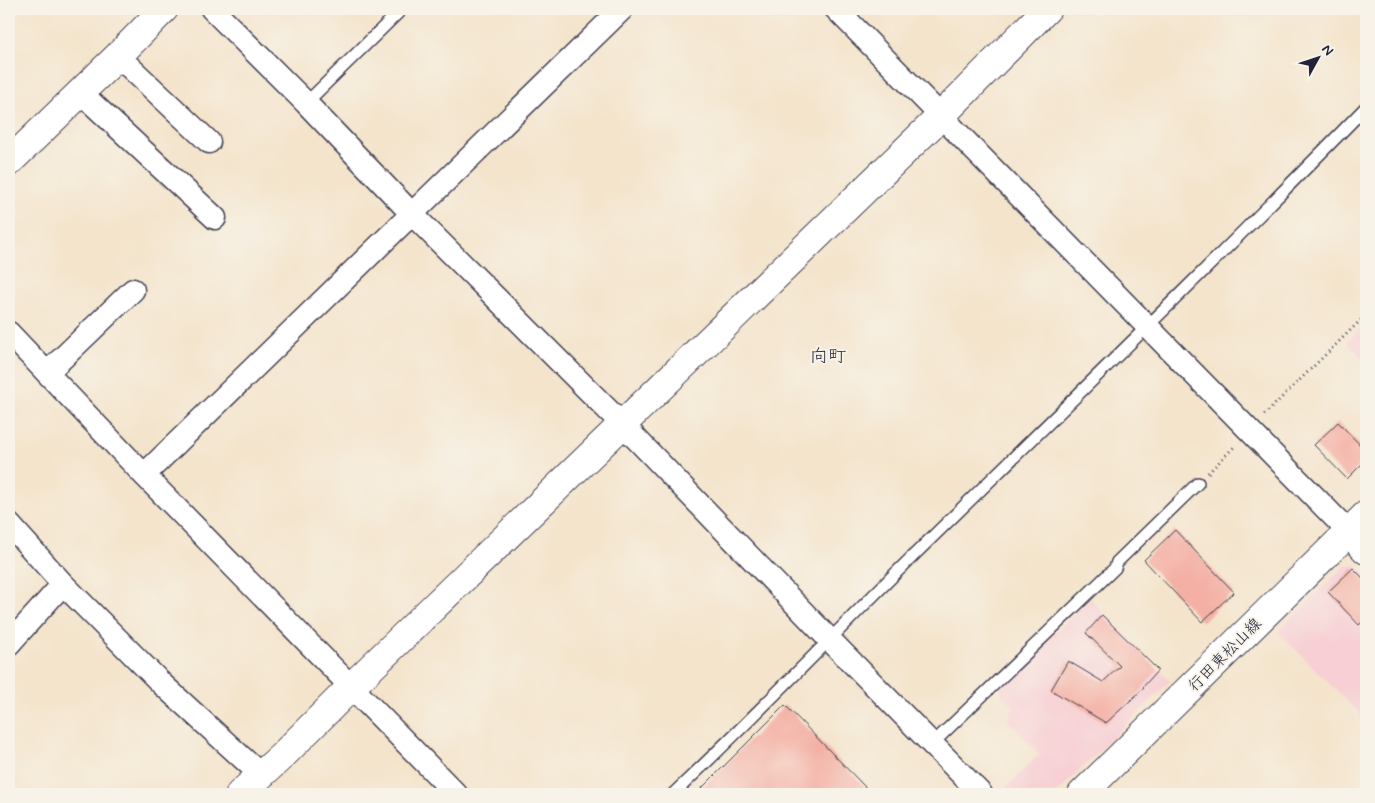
<svg xmlns="http://www.w3.org/2000/svg" width="1375" height="803" font-family="Mynerve,'Klee One',sans-serif">
  <style>
    .built { fill: #f7cfd4 }
    .building { fill: #f4b0a5 }
    .lines { fill: none; stroke-linecap: round; stroke-linejoin: round }
    .service-casing { stroke: #423f51; stroke-width: 14 }
    .minor-casing { stroke: #423f51; stroke-width: 25 }
    .tertiary-casing { stroke: #423f51; stroke-width: 30 }
    .primary-casing { stroke: #423f51; stroke-width: 30 }
    .path { stroke: #423f51; stroke-width: 3; stroke-dasharray: 1 4; stroke-linecap: butt }
    .service { stroke: #fff; stroke-width: 11 }
    .minor { stroke: #fff; stroke-width: 22 }
    .tertiary { stroke: #fff; stroke-width: 28 }
    .primary { stroke: #fff; stroke-width: 28 }
    .labels { text-anchor: middle; stroke-width: 4; stroke-linejoin: round; paint-order: stroke }
    .street-label { font-size: 16px; fill: #22223b; stroke: #f7f3e8 }
    .neighbourhood-label { font-size: 18px; fill: #22223b; stroke: #f7f3e8 }
  </style>
  <rect width="100%" height="100%" fill="#f7f3e8"/>
  <filter id="ink" filterUnits="userSpaceOnUse"><feTurbulence type="fractalNoise" baseFrequency=".02" numOctaves="2"/><feDisplacementMap in="SourceGraphic" scale="10" xChannelSelector="R" yChannelSelector="G"/><feConvolveMatrix kernelMatrix="1 2 1 2 8 2 1 2 1" color-interpolation-filters="sRGB"/></filter>
  <filter id="wash" filterUnits="userSpaceOnUse"><feTurbulence type="fractalNoise" baseFrequency=".0096" numOctaves="4" result="noise"/><feDisplacementMap in="SourceGraphic" scale="20" xChannelSelector="R" yChannelSelector="G"/><feGaussianBlur stdDeviation="1.12" result="paint"/><feColorMatrix in="noise" values="0 0 0 0 0 0 0 0 0 0 0 0 0 0 0 0 0 1.4 0 .05"/><feComposite in="paint" operator="in"/></filter>
  <g filter="url(#wash)">
    <rect width="100%" height="100%" fill="#f4e4cc"/>
    <path class="built" d="M1366 323V361L1347 342Z
      M1356 565 1366 576V720L1278 632 1344 566Z
      M1090 598 1170 681 1056 794H999L1040 754 1008 721 1014 707 1001 696V685Z"/>
    <g id="blocks">
      <path class="building" d="M1338 422 1366 451V466L1363 463 1347 479 1314 445Z
        M1175 530 1234 592 1202 622 1144 560Z
        M1353 568 1366 581V618L1359 625 1328 592Z
        M1102 615 1158 670 1143 687 1144 688 1106 723 1051 690 1068 661 1103 682 1120 666 1086 633Z
        M785 705 869 791 866 794H696Z"/>
    </g>
  </g>
  <g filter="url(#ink)">
    <use href="#blocks" fill-opacity="0" stroke="#423f51" stroke-width="1"/>
    <g class="lines">
      <defs>
        <path id="service" d="M306 103 402 9
          M932 744 1115 568 1117 562 1198 483
          M673 794C755 717 833 635 913 556 1065 407 1218 259 1366 107"/>
        <path id="minor" d="M212 9 306 103 411 213 623 425 829 639 981 794
          M836 9 1349 532
          M118 56 209 142
          M80 92 215 218
          M9 333 144 475 456 794
          M47 373 133 290
          M144 475 622 9
          M9 524 63 584 162 684 261 775
          M9 644 63 584"/>
        <path id="tertiary" d="M9 162 118 56 164 9
          M1349 532 1366 550
          M240 794 282 756 351 687 941 116 1047 9"/>
        <path id="primary" d="M1082 794 1366 515"/>
      </defs>
      <use href="#service" class="service-casing"/>
      <use href="#minor" class="minor-casing"/>
      <use href="#tertiary" class="tertiary-casing"/>
      <use href="#primary" class="primary-casing"/>
      <path class="path" d="M1264 415 1366 315
        M1208 473 1234 447"/>
      <use href="#service" class="service"/>
      <use href="#minor" class="minor"/>
      <use href="#tertiary" class="tertiary"/>
      <use href="#primary" class="primary"/>
    </g>
  </g>
  <g class="labels">
    <g class="street-label">
      <text transform="translate(1224 654) rotate(-45)" y="6">行田東松山線</text>
    </g>
    <g class="neighbourhood-label">
      <text x="828" y="362">向町</text>
    </g>
  </g>
  <rect width="1375" height="803" fill="none" stroke="#f7f3e8" stroke-width="30"/>
  <g transform="translate(1318 58) rotate(50)" stroke="#f7f3e8" stroke-width="4" paint-order="stroke">
  <path d="M0-4L9 19L0 12L-9 19Z" fill="#22223b"/>
  <text y="-8" font-size="14" font-weight="bold" text-anchor="middle" fill="#22223b">N</text>
  </g>
</svg>
